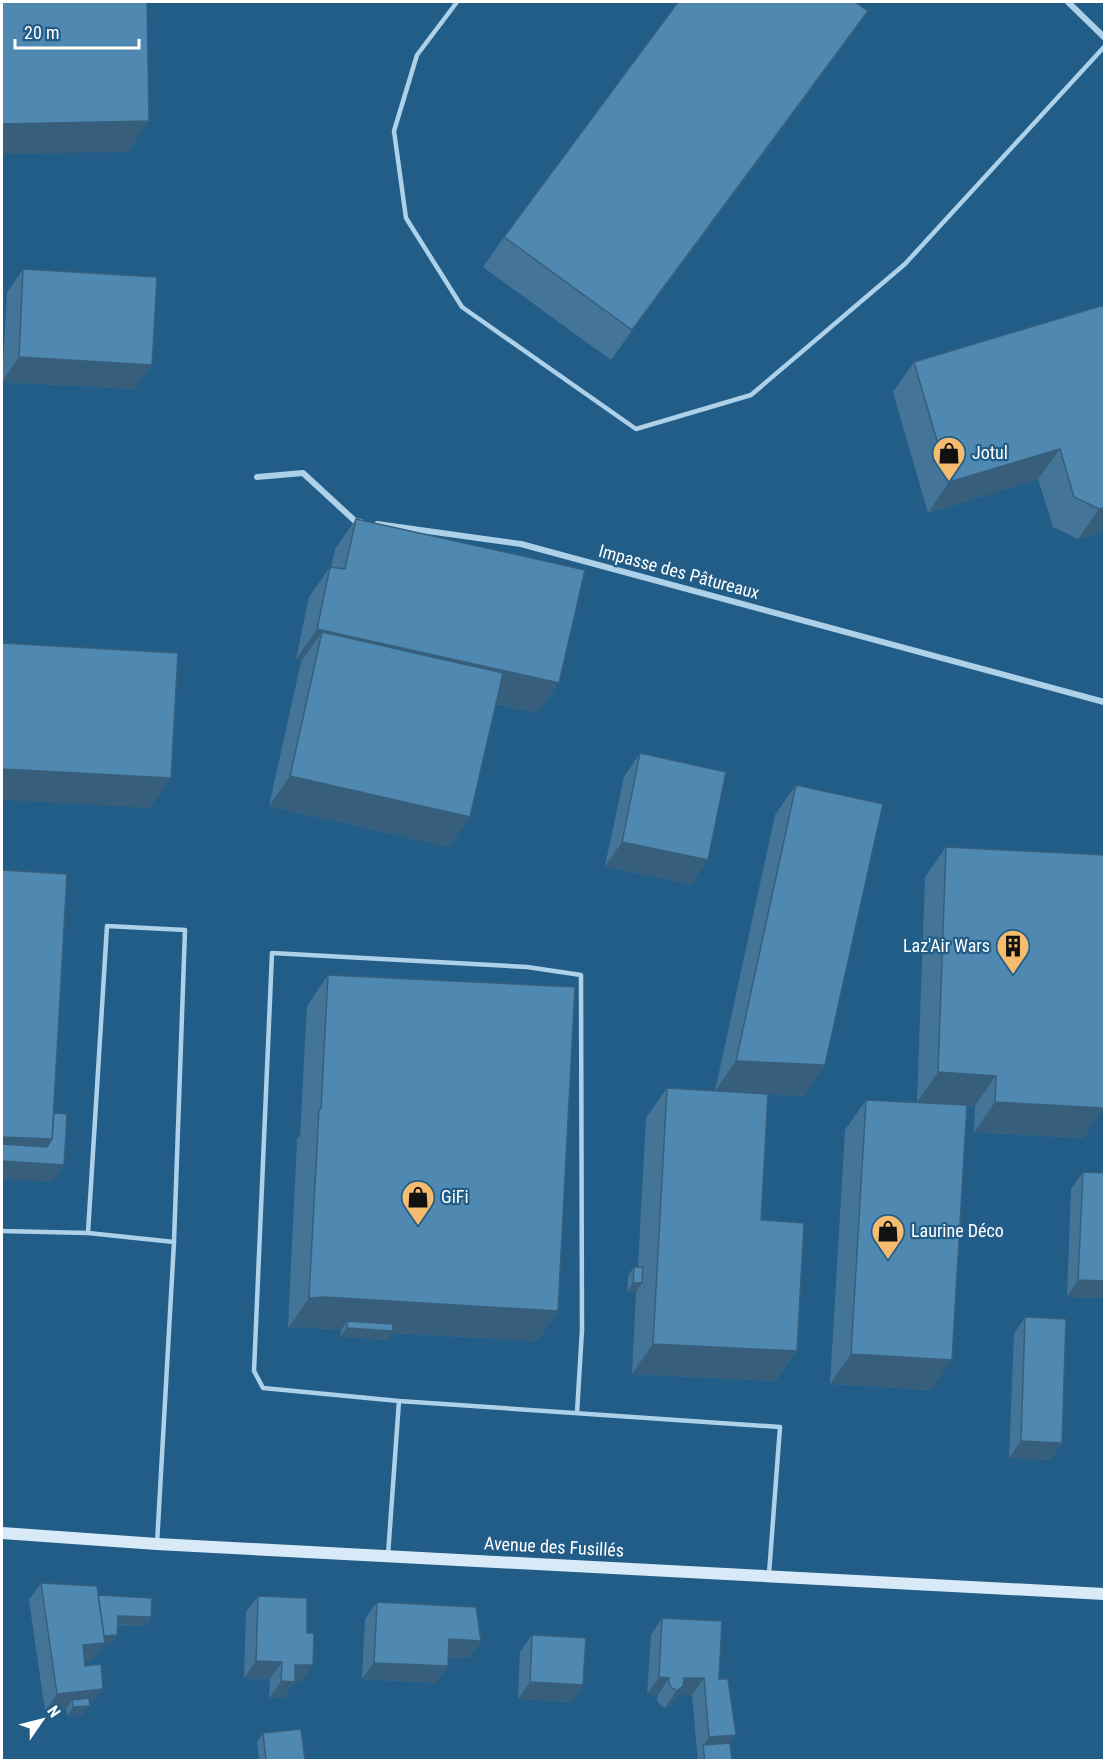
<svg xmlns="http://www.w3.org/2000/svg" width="1106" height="1762" font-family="'Roboto Condensed',sans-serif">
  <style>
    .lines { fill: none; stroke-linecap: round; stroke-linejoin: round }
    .lane { stroke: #add1e9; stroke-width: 4.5 }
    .street { stroke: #add1e9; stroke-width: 6 }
    .secondary { stroke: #d8eaf7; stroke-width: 12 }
    .wall { fill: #447598 }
    .shaded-wall { fill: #375f7c }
    .building { fill: #4f88b1; stroke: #375f7c; stroke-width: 1.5 }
    .labels { text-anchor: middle; stroke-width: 4.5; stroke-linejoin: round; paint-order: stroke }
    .poi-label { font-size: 18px; fill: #fff; stroke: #225d87; text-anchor: start }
    .street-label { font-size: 18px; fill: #fff; stroke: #225d87 }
  </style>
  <rect width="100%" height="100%" fill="#225d87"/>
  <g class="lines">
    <path class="lane" d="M457 2 417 55 394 131 406 218 462 307 636 429 751 395 905 264 1104 47
      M2 1231 88 1233
      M399 1401 263 1388 254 1371 272 953 527 967 581 975 582 1330 577 1413
      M157 1544 174 1242 185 930 107 926 88 1233 174 1242
      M388 1555 399 1401 780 1427 769 1574"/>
    <path class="street" d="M1068 2 1104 37
      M257 477 303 473 355 521 361 522
      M377 524 521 544 1104 702"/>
    <path class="secondary" d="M2 1533 157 1544 1104 1594"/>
  </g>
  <path class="wall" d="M868 11 847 41 611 360 483 267 504 237Z
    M23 269 135 389 2 382 7 293Z
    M1104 305V531L1078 539 1053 527 1038 479 928 513 893 392 914 362Z
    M356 519 538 713 496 704 449 847 269 806 301 662 302 660 296 659 309 597 330 567H331L335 549Z
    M640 753 691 885 605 866 624 777Z
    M796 785 825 1065 804 1096 746 1093 761 1220 797 1351 775 1381 632 1374 636 1292H627L628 1276 634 1267H638L646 1118 667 1088 715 1091 775 815Z
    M946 847 1104 1108 1083 1138 974 1132 975 1106 967 1105 931 1390 830 1384 845 1130 866 1100 917 1102 925 877Z
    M328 975 558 1311 537 1341 392 1333 387 1340 340 1337 341 1330 302 1327 288 1328 297 1139 300 1136 307 1006Z
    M1083 1172 1104 1173V1298L1067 1297 1071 1189Z
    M1025 1317 1062 1443 1050 1460 1009 1458 1014 1334Z
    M41 1583 98 1595 151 1617 145 1626 117 1625V1635L111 1644H104L93 1660 84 1661 91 1706H89L83 1715 67 1716 66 1709 45 1711 29 1600Z
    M258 1596 301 1682H295L283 1698H269L270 1679 244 1678 246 1612Z
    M377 1602 481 1641 469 1658 448 1657V1666L436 1683 362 1679 365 1619Z
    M662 1618 719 1679 736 1735 730 1743 732 1761H698L692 1695H677L672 1703 665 1708 660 1705 657 1700 658 1695 647 1694 651 1635Z
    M532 1635 583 1685 571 1702 518 1699 520 1652Z
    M263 1733 305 1761H259L257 1742Z"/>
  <path class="shaded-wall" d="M868 11 847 41 611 360 632 330Z
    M149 121 128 152 2 154V124Z
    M19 357 152 365 135 389 2 382Z
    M1060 449 1038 479 928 513 949 482Z
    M1104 508V531L1078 539 1099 509Z
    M317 629 559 683 538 713 315 663 322 632 302 660 296 659Z
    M2 769 171 778 150 808 2 800Z
    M290 776 470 817 449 847 269 806Z
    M622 842 708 860 691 885 605 866Z
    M736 1061 825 1065 804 1096 715 1091Z
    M938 1072 996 1076 975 1106 917 1102Z
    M995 1102 1104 1108 1083 1138 974 1132Z
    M2 1137 52 1139 64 1165 52 1182 2 1179Z
    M1078 1280 1104 1281V1298L1067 1297Z
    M633 1283H642L636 1292H627Z
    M324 1297 558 1311 537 1341 392 1333 387 1340 340 1337 347 1328V1321L341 1330 302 1327 288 1328 309 1298Z
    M653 1344 797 1351 775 1381 632 1374Z
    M851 1354 952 1360 931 1390 830 1384Z
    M1021 1441 1062 1443 1050 1460 1009 1458Z
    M118 1616 151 1617 145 1626 112 1624Z
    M117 1635 111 1644H104L93 1660 71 1662 83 1645 97 1637Z
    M449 1639 481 1641 469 1658 437 1656Z
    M256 1661 282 1662 270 1679 244 1678Z
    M374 1663 448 1666 436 1683 362 1679Z
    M295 1665H313L301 1682H295L283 1698H269L281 1681Z
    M659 1677 669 1678 658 1695 647 1694Z
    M684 1678H704L692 1695H677L672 1703 665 1708Z
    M530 1682 583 1685 571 1702 518 1699Z
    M103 1689 83 1715 67 1716 73 1707 72 1700 66 1709 45 1711 57 1694Z
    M736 1735 724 1752 703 1745 697 1754 709 1737Z"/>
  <path class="building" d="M2 2H147L149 121 2 124Z
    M678 2H855L868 11 632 330 504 237Z
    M23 269 157 277 152 365 19 357Z
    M1104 305V508L1099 509 1074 497 1060 449 949 482 914 362Z
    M356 519 585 570 559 683 317 629 330 567 345 569Z
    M322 632 503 673 470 817 290 776Z
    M2 643 178 653 171 778 2 769Z
    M640 753 726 772 708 860 622 842Z
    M796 785 883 804 825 1065 736 1061Z
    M946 847 1104 855V1108L995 1102 996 1076 938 1072Z
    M2 870 67 874 52 1139 2 1137Z
    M328 975 575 987 558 1311 324 1297 309 1298 319 1109H321Z
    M667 1088 768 1094 761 1220 804 1223 797 1351 653 1344Z
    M866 1100 967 1105 952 1360 851 1354Z
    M54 1113 67 1114 64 1165 2 1161V1144L47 1147 52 1139Z
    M1083 1172 1104 1173V1281L1078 1280Z
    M634 1267H643L642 1283H633Z
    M1025 1317 1066 1319 1062 1443 1021 1441Z
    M347 1321 393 1324V1331L347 1328Z
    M41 1583 97 1586 105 1643 83 1645 85 1666 101 1664 103 1689 57 1694Z
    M98 1595 152 1598 151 1617 118 1616 117 1635 104 1636Z
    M258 1596 307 1598V1633H314L313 1665H295V1682L281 1681 282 1662 256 1661Z
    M377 1602 476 1607 481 1641 449 1639 448 1666 374 1663Z
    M662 1618 722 1621 719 1679H728L736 1735 709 1737 704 1678H684L683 1686 677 1691 672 1688 669 1684V1678L659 1677Z
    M532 1635 586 1638 583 1685 530 1682Z
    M89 1698 90 1706 73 1707 72 1700Z
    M301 1729 305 1761H266L263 1733Z
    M730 1743 732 1761H705L703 1745Z"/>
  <defs>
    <symbol id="shop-pin" viewBox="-11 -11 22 30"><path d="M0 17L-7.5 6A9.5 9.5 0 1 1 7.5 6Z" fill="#f5bb6f" stroke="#225d87"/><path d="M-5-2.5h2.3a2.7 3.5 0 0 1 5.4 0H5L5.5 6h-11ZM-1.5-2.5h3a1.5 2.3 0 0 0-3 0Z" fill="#111"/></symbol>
    <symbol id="building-pin" viewBox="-11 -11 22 30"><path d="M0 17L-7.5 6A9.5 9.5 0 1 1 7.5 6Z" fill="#f5bb6f" stroke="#225d87"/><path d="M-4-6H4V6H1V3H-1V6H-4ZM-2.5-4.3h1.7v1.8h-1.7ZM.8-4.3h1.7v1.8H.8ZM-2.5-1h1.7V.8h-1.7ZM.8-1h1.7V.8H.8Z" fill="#111"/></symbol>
  </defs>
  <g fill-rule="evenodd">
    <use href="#shop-pin" x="930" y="434" width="38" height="52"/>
    <use href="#building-pin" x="994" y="927" width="38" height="52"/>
    <use href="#shop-pin" x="399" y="1178" width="38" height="52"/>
    <use href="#shop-pin" x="869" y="1212" width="38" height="52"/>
  </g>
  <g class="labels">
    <g class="poi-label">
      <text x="972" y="459">Jotul</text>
      <text x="990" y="952" text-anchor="end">Laz'Air Wars</text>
      <text x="441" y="1203">GiFi</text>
      <text x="911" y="1237">Laurine Déco</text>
    </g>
    <g class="street-label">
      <text transform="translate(679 572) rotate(15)" y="6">Impasse des Pâtureaux</text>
      <text transform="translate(554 1547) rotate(3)" y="6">Avenue des Fusillés</text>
    </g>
  </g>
  <rect width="1106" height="1762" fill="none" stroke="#ffffff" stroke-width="6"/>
  <g transform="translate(42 1720) rotate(55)" stroke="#225d87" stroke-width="4.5" paint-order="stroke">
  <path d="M0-4.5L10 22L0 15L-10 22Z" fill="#ffffff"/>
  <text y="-9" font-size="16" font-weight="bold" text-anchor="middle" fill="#ffffff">N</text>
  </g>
  <path d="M15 39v9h124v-9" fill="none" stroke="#ffffff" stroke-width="3"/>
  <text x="24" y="39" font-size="18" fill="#ffffff" stroke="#225d87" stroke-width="4.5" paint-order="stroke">20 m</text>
</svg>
